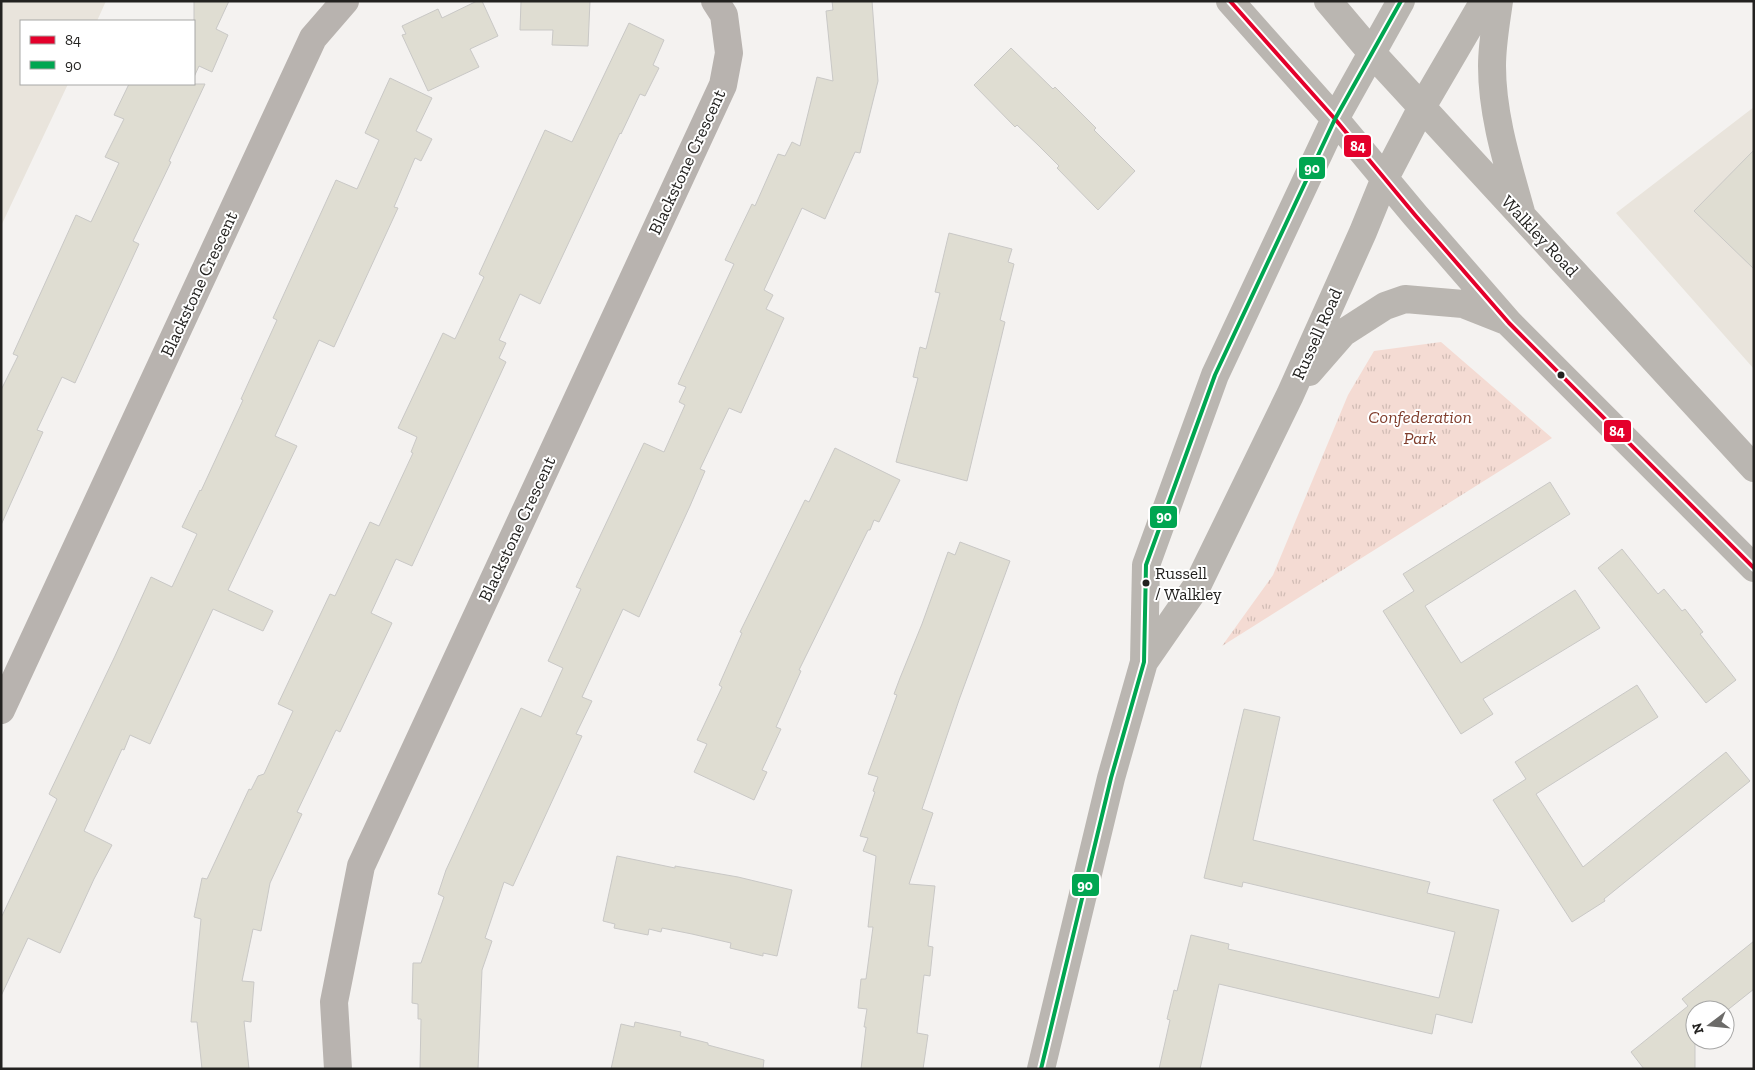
<svg xmlns="http://www.w3.org/2000/svg" width="1755" height="1070" font-family="'Zilla Slab',serif">
  <style>
    .built { fill: #e9e4dc }
    .park { fill: url(#park-tufts) }
    .building { fill: #dfddd2; stroke: #c9c8c6 }
    .lines { fill: none; stroke-linecap: round; stroke-linejoin: round }
    .minor { stroke: #b8b3af; stroke-width: 28 }
    .major { stroke: #bab6b1; stroke-width: 28 }
    .bus-1-casing { stroke: #fff; stroke-width: 8 }
    .bus-2-casing { stroke: #fff; stroke-width: 8 }
    .bus-1 { stroke: #e4002b; stroke-width: 4 }
    .bus-2 { stroke: #00a651; stroke-width: 4 }
    .bus-dot { fill: #232220; stroke: #fff; stroke-width: 2 }
    .labels { text-anchor: middle; stroke-width: 4; stroke-linejoin: round; paint-order: stroke }
    .bus-label { font-size: 17px; fill: #232220; stroke: #fff; text-anchor: start }
    .street-label { font-size: 18px; fill: #232220; stroke: #fff }
    .park-label { font-size: 18px; font-style: italic; fill: #803e2d; stroke: #fff }
    .line-badge { stroke: #fff; stroke-width: 2 }
    .badge-label { font-size: 14px; text-anchor: middle; font-weight: bold; fill: #fff }
  </style>
  <defs>
    <pattern id="park-tufts" width="24" height="20" patternUnits="userSpaceOnUse" patternTransform="scale(1.25)"><rect width="24" height="20" fill="#f4dbd3"/><path d="M3 7l-1-3M5 7V3M7 7l1-3M15 17l-1-3M17 17v-4M19 17l1-3" fill="none" stroke="#d1bcb5"/></pattern>
  </defs>
  <rect width="100%" height="100%" fill="#f4f2f0"/>
  <path class="built" d="M1 1H106L97 21H21V84H68L1 226Z
    M1754 107V369L1616 213Z"/>
  <path class="park" d="M1441 342 1552 438 1222 646 1273 575 1348 395 1374 351Z"/>
  <path class="building" d="M194 1H229L216 29 228 35 212 72 199 66 194 77Z
    M477 1H482L498 36 470 49 479 67 428 91 402 35 406 34 402 26 438 9 442 18Z
    M521 1H590L588 46 552 45 553 30H520Z
    M832 1H872L878 81 860 153 855 152 825 219 802 208 764 290 773 295 766 309 784 318 741 413 729 408 700 469 705 471 690 506 639 617 623 609 582 697 592 701 576 734 582 736 513 886 504 882 485 938 492 941 482 970 478 1069H420L421 1019H418V1004L412 1003 413 963H421L444 897 438 894 446 870 521 708 541 717 563 668 548 661 581 589 576 587 644 443 664 452 685 405 679 402 686 387 678 384 734 264 725 260 752 204 755 206 778 154 785 156 792 142 800 146 817 77 833 81 826 11 833 10Z
    M629 23 664 40 653 65 659 68 645 96 640 94 621 134 620 133 540 304 520 294 499 340 506 343 499 358 506 362 412 566 396 559 371 613 392 623 340 732 336 730 297 812 302 814 270 883 261 931 253 929 242 981 254 982 251 1022 244 1021 249 1069H202L197 1022H191L201 919 194 917 202 878 207 879 249 789 251 790 258 776 264 774 293 711 278 704 330 594 335 596 370 522 379 526 413 453 411 452 417 437 398 428 443 333 455 339 484 277 479 274 545 130 572 142Z
    M1011 48 1053 89 1055 87 1096 128 1094 130 1135 171 1098 210 1057 168 1059 166 1038 145 1017 125 1015 127 974 85Z
    M390 78 432 98 416 131 432 139 421 161 415 158 394 207 398 208 334 347 319 340 275 436 297 446 228 590 273 611 263 631 213 609 150 744 130 735 124 750 122 749 84 831 112 845 94 879 60 953 28 938 1 996V918L57 799 49 794 115 656 151 577 172 587 197 534 182 527 200 490 201 491 243 400 241 399 277 320 273 318 336 180 357 189 379 140 365 133Z
    M129 84H205L169 161 171 162 133 241 139 244 75 383 62 377 37 430 43 432 1 525V390L18 356 13 354 76 215 91 222 119 163 105 157 124 119 114 115Z
    M1754 150V269L1694 211Z
    M949 233 1012 249 1008 262 1014 264 1000 320 1005 322 967 481 896 462 918 378 913 377 920 347 926 349 940 293 935 292Z
    M835 448 900 480 879 522 874 520 870 530H868L799 670 801 671 776 727 781 729 762 770 767 772 754 800 694 772 707 744 697 740 722 687 719 685 742 633 740 632 805 500 809 502Z
    M1550 482 1570 514 1425 606 1461 663 1575 590 1600 628 1483 699 1493 714 1461 734 1383 611 1414 591 1403 574Z
    M960 542 1010 561 959 700 922 809 933 813 909 884 935 886 928 946 933 947 930 976 924 975 917 1033 928 1035 923 1069H861L866 1027H864L867 1009 858 1008 861 979H866L873 927H868L876 856 863 851 868 838 860 836 875 792 873 791 878 777 868 774 897 695 894 694 900 678 922 624 948 552 955 555Z
    M1622 549 1658 594 1664 589 1682 611 1685 609 1703 632 1700 634 1736 680 1706 703 1598 568Z
    M1637 685 1658 717 1536 794 1583 867 1726 752 1750 781 1604 899 1605 901 1572 922 1493 800 1526 779 1515 762Z
    M1244 709 1280 717 1253 840 1430 882 1427 893 1499 910 1472 1023 1436 1014 1432 1034 1219 984 1200 1069H1159L1170 1020 1167 1019 1174 990 1177 991 1191 935 1229 944 1228 949 1439 998 1455 932 1243 882 1242 887 1204 878Z
    M617 856 675 868V866L738 877 792 890 777 956 763 953V956L730 948 731 943 692 934 662 928 661 932 649 929 648 935 614 928 615 924 603 921Z
    M1754 941V989L1725 1012V1010H1695V1069H1644L1631 1052 1688 1006 1682 999Z
    M635 1022 681 1032 680 1036 708 1043V1045L764 1060 763 1069H611L621 1024 634 1027Z"/>
  <g class="lines">
    <path class="minor" d="M1 710 313 38 345 1
      M338 1069 334 1002 361 866 723 85 729 53 724 15 715 1"/>
    <path class="major" d="M1230 1 1335 119 1415 215 1509 323 1754 568
      M1328 1 1371 52 1754 468
      M1499 1C1496 23 1492 44 1492 66 1492 116 1508 165 1521 212
      M1309 372 1343 333 1385 306 1405 299 1463 304 1506 321
      M1144 662 1198 584 1290 395 1363 232 1385 178 1422 107 1484 1
      M1041 1069 1111 778 1144 662 1146 565 1215 375 1335 119 1401 1"/>
    <defs>
      <path id="bus-1" d="M1230 1 1335 119 1415 215 1509 323 1754 568"/>
      <path id="bus-2" d="M1041 1069 1111 778 1144 662 1146 565 1215 375 1335 119 1401 1"/>
    </defs>
    <use href="#bus-1" class="bus-1-casing"/>
    <use href="#bus-2" class="bus-2-casing"/>
    <use href="#bus-1" class="bus-1"/>
    <use href="#bus-2" class="bus-2"/>
  </g>
  <g class="bus-dot">
    <circle cx="1561" cy="375" r="4.5"/>
    <circle cx="1146" cy="583" r="4.5"/>
  </g>
  <g class="labels">
    <g class="bus-label">
      <text x="1155" y="579">Russell<tspan x="1155" dy="21">/ Walkley</tspan></text>
    </g>
    <g class="street-label">
      <text transform="translate(687 162) rotate(-65)" y="6">Blackstone Crescent</text>
      <text transform="translate(1540 236) rotate(47)" y="6">Walkley Road</text>
      <text transform="translate(199 284) rotate(-65)" y="6">Blackstone Crescent</text>
      <text transform="translate(1317 334) rotate(-66)" y="6">Russell Road</text>
      <text transform="translate(517 529) rotate(-65)" y="6">Blackstone Crescent</text>
    </g>
    <g class="park-label">
      <text x="1420" y="423">Confederation<tspan x="1420" dy="21">Park</tspan></text>
    </g>
  </g>
  <g class="line-badge">
    <rect x="1343" y="134" width="29" height="24" rx="5" fill="#e4002b"/>
    <rect x="1298" y="156" width="28" height="24" rx="5" fill="#00a651"/>
    <rect x="1603" y="419" width="29" height="24" rx="5" fill="#e4002b"/>
    <rect x="1149" y="505" width="29" height="24" rx="5" fill="#00a651"/>
    <rect x="1071" y="873" width="29" height="24" rx="5" fill="#00a651"/>
  </g>
  <g class="badge-label">
    <text x="1358" y="151">84</text>
    <text x="1312" y="173">90</text>
    <text x="1617" y="436">84</text>
    <text x="1164" y="521">90</text>
    <text x="1085" y="890">90</text>
  </g>
  <rect width="1755" height="1070" fill="none" stroke="#232220" stroke-width="5"/>
  <rect x="20" y="20" width="175" height="65" fill="#ffffff" stroke="#a7a7a6"/>
  <rect x="30" y="36" width="25" height="8" fill="#e4002b" stroke="#a7a7a6"/>
  <text x="65" y="45" font-size="15" fill="#232220">84</text>
  <rect x="30" y="61" width="25" height="8" fill="#00a651" stroke="#a7a7a6"/>
  <text x="65" y="70" font-size="15" fill="#232220">90</text>
  <g transform="translate(1710 1025) rotate(254)"><circle r="24" fill="#ffffff" stroke="#a7a7a6"/>
  <path d="M0-4L9 19L0 12L-9 19Z" fill="#6c6b69"/>
  <text y="-8" font-size="14" font-weight="bold" text-anchor="middle" fill="#232220">N</text>
  </g>
</svg>
